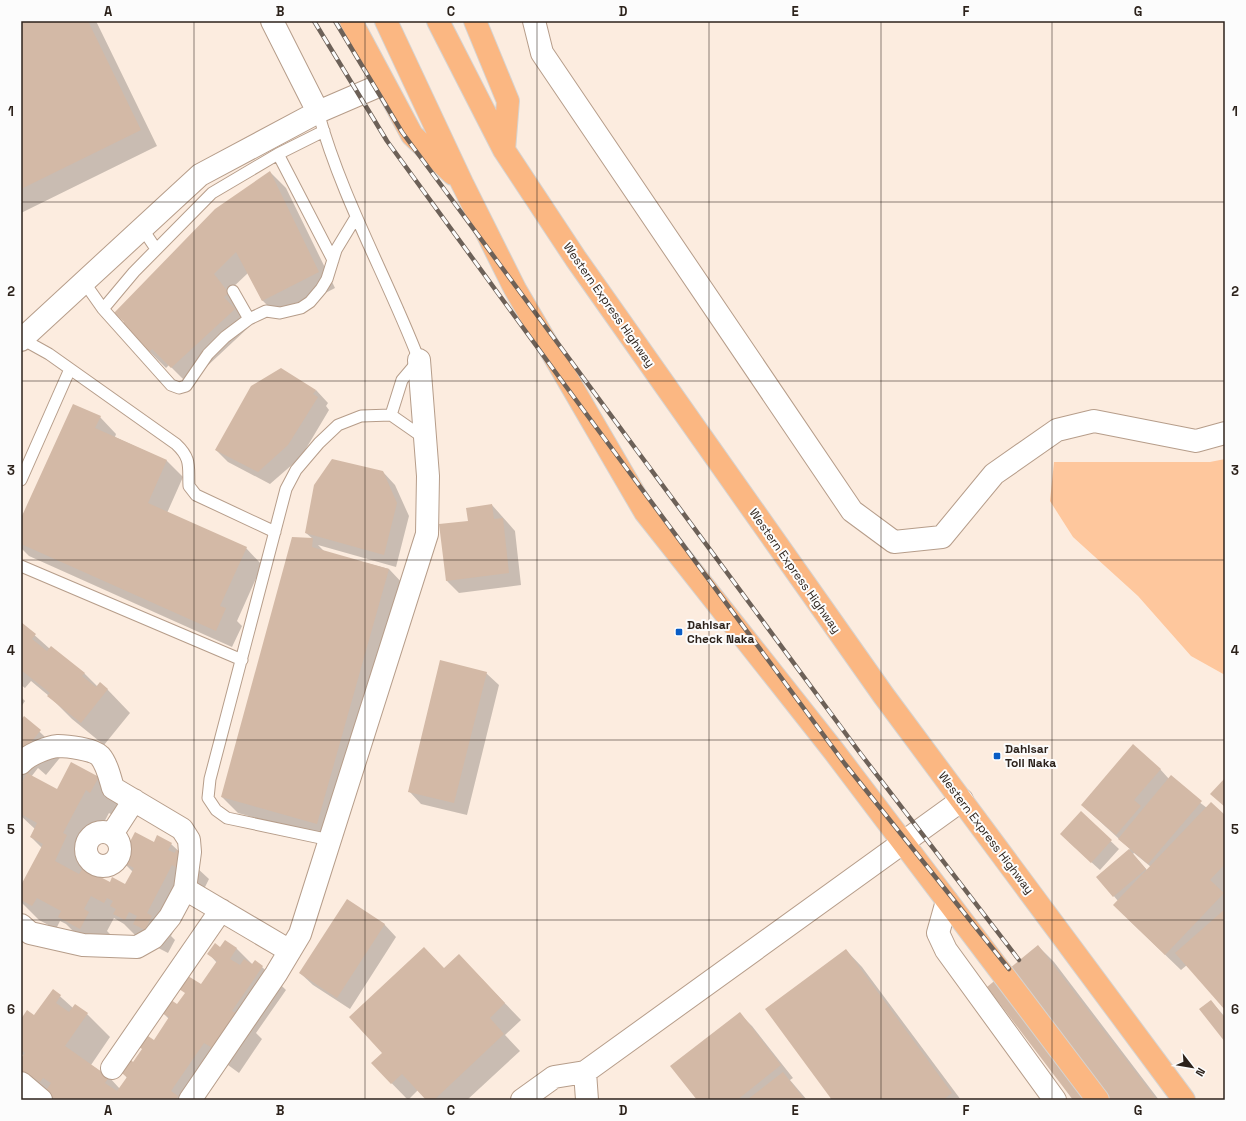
<svg xmlns="http://www.w3.org/2000/svg" width="1246" height="1121" font-family="'Space Grotesk',sans-serif">
  <style>
    .green { fill: #fec79d }
    .shadow { fill: #0003; fill-rule: evenodd }
    .building { fill: #d3b9a6 }
    .lines { fill: none; stroke-linecap: round; stroke-linejoin: round }
    .lane-casing { stroke: #b69d8a; stroke-width: 13 }
    .street-casing { stroke: #b69d8a; stroke-width: 24 }
    .secondary-casing { stroke: #b69d8a; stroke-width: 24 }
    .highway-casing { stroke: #d5d3d1; stroke-width: 24 }
    .lane { stroke: #fff; stroke-width: 11 }
    .street { stroke: #fff; stroke-width: 22 }
    .secondary { stroke: #fff; stroke-width: 22 }
    .highway { stroke: #fbb782; stroke-width: 22 }
    .rail-casing { stroke: #6d6158; stroke-width: 4.5 }
    .rail { stroke: #fcfcfc; stroke-width: 3; stroke-dasharray: 9; stroke-linecap: butt }
    .grid { fill: none; stroke: #2c221b; stroke-width: 1; stroke-opacity: 0.55 }
    .poi-dot { fill: #085cc5; stroke: #fcfcfc; stroke-width: 1.5 }
    .labels { text-anchor: middle; stroke-width: 4; stroke-linejoin: round; paint-order: stroke }
    .street-label { font-size: 12px; fill: #2c221b; stroke: #fcfcfc }
    .poi-label { font-size: 12px; font-weight: bold; fill: #2c221b; stroke: #fcfcfc; text-anchor: start }
    .neatline { fill: none; stroke: #2c221b; stroke-width: 1.5 }
    .grid-label { font-size: 13px; text-anchor: middle; font-weight: bold; fill: #2c221b }
  </style>
  <rect width="100%" height="100%" fill="#fcecdf"/>
  <path class="green" d="M1225 459V675L1191 656 1138 596 1073 537 1050 501 1054 462H1210Z"/>
  <path class="shadow" d="M21 21H96L157 146 21 213Z
    M270 172 286 188 335 288 279 317 262 300 248 273 229 291 240 314 250 326 188 384 169 365 166 368 139 341Z
    M316 390 328 403 326 406 329 410 301 457 270 484 228 462 216 450Z
    M100 417 116 434 115 437 167 461 183 477 167 513 246 548 262 565 237 621 242 626 232 647 29 556 21 548V521Z
    M383 472 395 485 409 516 396 567 318 545 325 552 389 569 405 586 333 840 238 813 222 797 293 538 313 539 306 533Z
    M492 505 515 531 521 585 459 593 447 581 469 522Z
    M21 623 50 649 84 673 98 687 107 689 130 713 104 745 72 719 49 696 31 681 25 688 21 685Z
    M486 673 499 685 467 815 421 804 409 791Z
    M21 697 25 701 21 707Z
    M24 717 63 754 46 775 38 768 31 777 57 790 98 778 121 801 114 816 109 813 86 856 89 860 85 870 110 883 126 886 133 872 122 861 154 844H171L209 879 203 891 196 887 171 936 175 940 168 953 137 937 124 924 114 918 107 931 112 936 82 940 66 924 60 921 56 929 39 920 21 902V887L42 848 31 837 35 829 21 816V787L23 782 21 780V722Z
    M1160 769 1169 779 1207 808 1225 817V1008L1187 965 1181 970 1130 921 1118 901 1098 877 1130 849 1082 805ZM1134 853 1151 867 1147 870 1133 854Z
    M1081 813 1119 849 1100 870 1069 842Z
    M384 924 396 937 350 1009 313 985 300 973Z
    M225 941 237 949 253 965 255 962 262 967 286 990 256 1033 262 1039 239 1073 228 1065 204 1100H49L38 1092 21 1060 24 1056 21 1053V1020L34 1017 53 990 73 1008 87 1014 110 1037 91 1065 109 1077 120 1089 127 1078 121 1071 134 1063 154 1041 169 1019 163 1013 178 1006 201 986 217 963 209 954 220 949Z
    M1038 946 1054 962 1159 1100H1075Z
    M846 950 862 967 961 1100H834Z
    M444 969 475 972 521 1020 505 1035 520 1051 467 1100H427L418 1090 408 1100 372 1063 384 1053Z
    M1211 1001 1225 1017V1041Z
    M739 1013 752 1026 793 1078 790 1080 807 1100H698Z"/>
  <path class="building" d="M21 21H88L141 130 21 189Z
    M270 171 319 272 262 301 236 252 214 274 229 293 224 297 235 309 171 368 152 349 149 352 121 325 124 322 114 313 215 209Z
    M281 368 316 390 313 394 318 397 288 445 258 472 215 450 251 386Z
    M73 404 101 416 95 428 167 460 148 503 247 547 220 606 226 608 216 631 21 544V518Z
    M332 459 383 471 397 503 384 555 305 533 314 485Z
    M492 504 494 519 503 518 509 573 446 581 439 524 468 521 466 508Z
    M292 537 313 538 312 547 389 569 317 824 221 797Z
    M21 622 36 634 32 639 47 651 51 646 85 673 82 676 96 687 100 682 108 689 81 723 47 696 50 693 21 670Z
    M440 660 487 672 454 803 408 792Z
    M24 716 41 730 22 753 21 720Z
    M1133 744 1161 769 1134 800 1141 806 1116 835 1081 805Z
    M71 762 99 777 90 793 86 790 63 833 67 835 55 861 79 874 83 868 110 882 112 877 125 884 134 868 120 861 135 832 154 842 157 835 172 843 168 850 175 853 176 850 186 855 180 869 172 865 147 913 152 916 145 930 133 924 137 916 129 912 125 920 113 914 116 909 110 906 113 901 107 898 104 903 91 896 84 909 89 912 80 929 58 917 61 911 37 898 32 906 21 900V885L43 844 30 837 37 823 21 814V784L27 773 57 789Z
    M1171 775 1202 801 1148 864 1118 839Z
    M1225 778V807L1210 794Z
    M1211 802 1225 815V864L1210 880 1224 893 1165 955 1113 905Z
    M1081 811 1112 840 1091 863 1060 834Z
    M1129 849 1146 869 1113 897 1096 877Z
    M347 899 385 924 337 998 299 973Z
    M1225 909V1010L1175 953Z
    M225 940 237 948 230 959 240 965 244 959 252 964 255 960 263 966 232 1011 240 1015 216 1050 204 1043 171 1091 178 1096 175 1100H57L45 1092 51 1083 43 1078 40 1082 31 1076 28 1080 21 1075V1058L25 1053 21 1050V1019L27 1010 34 1015 53 989 61 995 56 1003 69 1012 75 1004 88 1013 65 1046 109 1077 105 1083 117 1091 127 1077 119 1071 129 1058 133 1062 142 1049 137 1045 145 1034 154 1040 169 1017 162 1013 171 1000 177 1004 185 993 179 989 188 976 201 984 217 961 207 954 215 943 220 947Z
    M1038 945 1157 1100H1073L987 987Z
    M424 947 444 968 459 954 505 1003 490 1018 504 1034 434 1100H426L402 1074 391 1084 371 1063 382 1053 349 1017Z
    M846 949 952 1093 943 1100H832L765 1009Z
    M1211 1000 1225 1018V1042L1199 1009Z
    M740 1012 781 1065 737 1100H697L670 1066Z
    M783 1072 805 1100H747Z"/>
  <g class="lines">
    <defs>
      <path id="lane" d="M318 112C342 199 387 277 419 360L402 380 391 415
        M278 154 324 131
        M142 228 156 249
        M84 282 103 309 171 385 179 388 186 386 208 354 225 337 249 319 266 311 280 313 301 308 310 302 321 289 327 279 336 250 356 217
        M233 291 249 319
        M103 309 134 272 212 193 278 154 333 260
        M22 339 49 354 176 444C192 459 188 467 189 486L196 495 275 532
        M21 480 70 369
        M21 566 242 660
        M330 840 227 818 216 810 208 798 210 779 286 489 296 470 319 443 338 425 361 416 391 415 424 438"/>
      <path id="street" d="M272 21 318 112
        M534 21 542 53 852 511 894 542 942 537 994 474 1057 430 1094 421 1196 441 1225 433
        M21 340 200 175 318 112 383 84
        M21 763C28 755 47 747 58 746 67 746 93 749 100 756 107 764 110 778 113 788L182 829 189 840 190 852 185 889 170 917 153 938 137 947 83 945 30 933 21 925
        M86 849a17 17 0 1 1 34 0a17 17 0 1 1-34 0Z
        M112 834 134 800
        M185 889 290 951
        M112 1068 221 910
        M585 1072 587 1100
        M21 1083 41 1100
        M190 1100 276 974 300 934 427 534 428 476 419 360
        M522 1100 554 1077 585 1072 962 800"/>
      <path id="secondary" d="M947 901 938 933 946 950 1055 1100"/>
      <path id="highway" d="M351 21 412 135 453 174
        M386 21 462 183 515 289 645 512 833 750 1098 1100
        M438 21 504 150 576 259 884 696 1184 1100
        M475 21 508 101 504 150"/>
    </defs>
    <use href="#lane" class="lane-casing"/>
    <use href="#street" class="street-casing"/>
    <use href="#secondary" class="secondary-casing"/>
    <use href="#highway" class="highway-casing"/>
    <use href="#lane" class="lane"/>
    <use href="#street" class="street"/>
    <use href="#secondary" class="secondary"/>
    <use href="#highway" class="highway"/>
    <defs>
      <path id="rail" d="M314 21 387 141 559 377 845 764 1009 969
        M335 21 402 132 860 753 1019 960"/>
    </defs>
    <use href="#rail" class="rail-casing"/>
    <use href="#rail" class="rail"/>
  </g>
  <path class="grid" d="M194 21V1100M365 21V1100M537 21V1100M709 21V1100M881 21V1100M1052 21V1100M21 202H1225M21 381H1225M21 560H1225M21 740H1225M21 920H1225"/>
  <g class="poi-dot">
    <rect x="675" y="628" width="8" height="8" rx="2"/>
    <rect x="993" y="752" width="8" height="8" rx="2"/>
  </g>
  <g class="labels">
    <g class="street-label">
      <text transform="translate(609 305) rotate(55)" y="4">Western Express Highway</text>
      <text transform="translate(795 571) rotate(55)" y="4">Western Express Highway</text>
      <text transform="translate(986 833) rotate(53)" y="4">Western Express Highway</text>
    </g>
    <g class="poi-label">
      <text x="687" y="629">Dahisar<tspan x="687" dy="14">Check Naka</tspan></text>
      <text x="1005" y="753">Dahisar<tspan x="1005" dy="14">Toll Naka</tspan></text>
    </g>
  </g>
  <rect width="1246" height="1121" fill="none" stroke="#fcfcfc" stroke-width="44"/>
  <g transform="translate(1192 1067) rotate(121)" stroke="#fcfcfc" stroke-width="3" paint-order="stroke">
  <path d="M0-3L7 15L0 10L-7 15Z" fill="#2c221b"/>
  <text y="-6" font-size="11" font-weight="bold" text-anchor="middle" fill="#2c221b">N</text>
  </g>
  <rect x="22" y="22" width="1202" height="1077" class="neatline"/>
  <g class="grid-label">
    <text x="108" y="16">A</text>
    <text x="280" y="16">B</text>
    <text x="451" y="16">C</text>
    <text x="623" y="16">D</text>
    <text x="795" y="16">E</text>
    <text x="966" y="16">F</text>
    <text x="1138" y="16">G</text>
    <text x="11" y="116">1</text>
    <text x="1235" y="116">1</text>
    <text x="11" y="296">2</text>
    <text x="1235" y="296">2</text>
    <text x="11" y="475">3</text>
    <text x="1235" y="475">3</text>
    <text x="11" y="655">4</text>
    <text x="1235" y="655">4</text>
    <text x="11" y="834">5</text>
    <text x="1235" y="834">5</text>
    <text x="11" y="1014">6</text>
    <text x="1235" y="1014">6</text>
    <text x="108" y="1115">A</text>
    <text x="280" y="1115">B</text>
    <text x="451" y="1115">C</text>
    <text x="623" y="1115">D</text>
    <text x="795" y="1115">E</text>
    <text x="966" y="1115">F</text>
    <text x="1138" y="1115">G</text>
  </g>
</svg>
